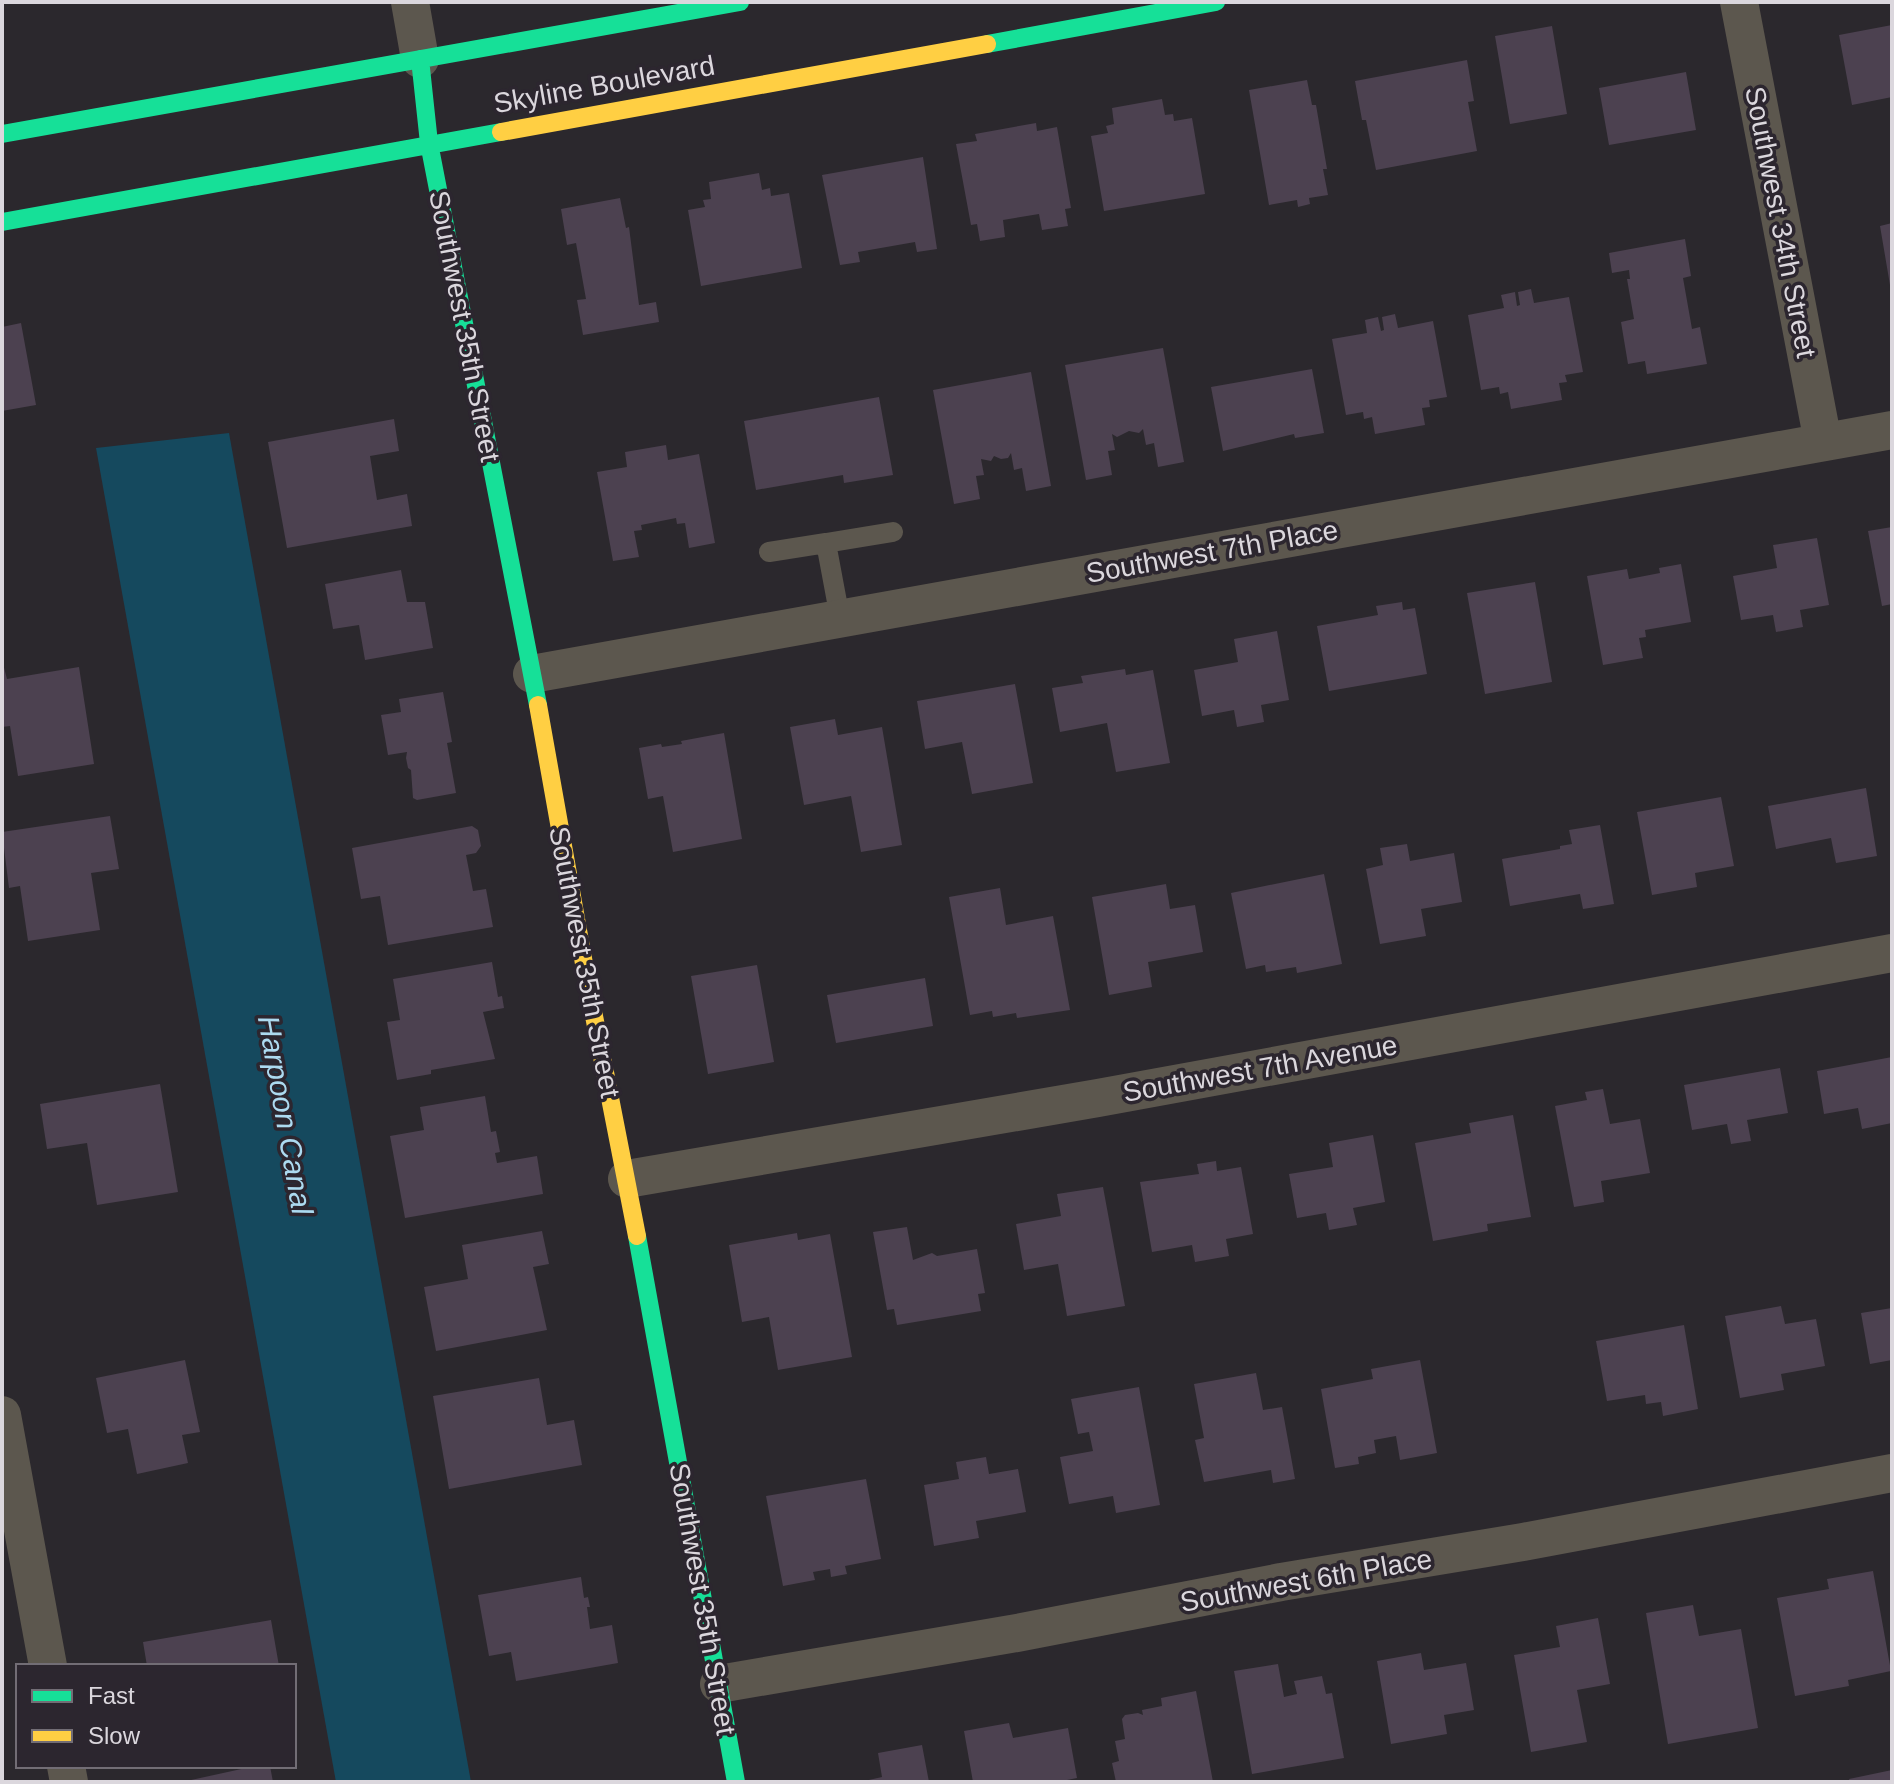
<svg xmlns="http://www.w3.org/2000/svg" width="1894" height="1784" font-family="Helvetica,sans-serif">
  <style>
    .water { fill: #15495e }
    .building { fill: #4c4150 }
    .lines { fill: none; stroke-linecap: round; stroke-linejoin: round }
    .lane { stroke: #5c574e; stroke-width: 20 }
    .street { stroke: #5c574e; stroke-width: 38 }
    .fast { stroke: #16e098; stroke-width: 18 }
    .slow { stroke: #ffcf43; stroke-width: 18 }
    .labels { text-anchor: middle; stroke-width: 7; stroke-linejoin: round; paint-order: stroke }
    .street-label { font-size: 28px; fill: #dbd7dd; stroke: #2c262f }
    .water-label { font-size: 30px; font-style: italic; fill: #acdaf0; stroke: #2c262f }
  </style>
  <rect width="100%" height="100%" fill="#2b282d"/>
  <path class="water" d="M229 433 471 1782H336L96 448Z"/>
  <path class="building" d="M1892 25V97L1852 105 1839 35Z
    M1552 26 1567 114 1510 124 1495 36Z
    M1467 60 1474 101 1468 102 1477 151 1376 170 1366 120H1362L1355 81Z
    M1686 72 1696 130 1609 145 1599 88Z
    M1307 80 1312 105H1316L1327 169H1323L1328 195 1309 198 1310 204 1298 207 1297 200 1269 205 1249 90Z
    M1162 99 1165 115 1173 114 1174 121 1192 118 1205 194 1104 211 1091 136 1108 133 1106 126 1114 124 1112 108Z
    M1036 123 1037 131 1057 127 1071 208 1065 209 1068 226 1042 230 1039 214 1003 220 1005 237 980 241 977 224 971 225 956 144 977 141 975 134Z
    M923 157 937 249 917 252 915 242 858 252 860 262 840 265 822 175Z
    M759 173 762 190 770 188 771 196 789 193 802 268 701 286 688 210 705 207 703 200 711 199 709 182Z
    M620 198 626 228 629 227 639 305 656 302 659 322 583 335 577 300 586 299 576 243 567 245 561 209Z
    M1892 223V285H1890L1880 226Z
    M1685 239 1691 276 1683 278 1692 329 1700 327 1707 364 1647 374 1645 361 1628 364 1621 322 1634 319 1627 279H1630L1629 270 1612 273 1609 253Z
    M1531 289 1534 303 1569 297 1583 372 1565 375 1567 382 1559 383 1562 400 1511 409 1508 392 1500 394 1499 387 1481 390 1468 315 1504 308 1501 295 1515 292 1517 306 1520 305 1518 292Z
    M1395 314 1398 328 1433 321 1447 397 1429 400 1430 407 1422 408 1425 425 1375 434 1372 417 1364 419 1363 412 1346 415 1332 339 1367 333 1365 320 1378 317 1381 331 1384 330 1382 317Z
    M21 323 36 405 2 411V327Z
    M1163 348 1184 462 1158 467 1154 443 1146 445 1143 429 1139 433 1129 431 1117 437 1112 434 1115 450 1108 451 1112 475 1086 480 1065 365Z
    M1312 369 1324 433 1295 438 1294 434 1223 451 1211 387Z
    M1031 372 1051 486 1026 491 1022 468 1014 470 1011 453 1008 458 1001 459 994 456 991 461 981 459 984 475 976 476 980 499 954 504 933 390Z
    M879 397 893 475 844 483 843 475 756 490 744 421Z
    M394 419 399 451 370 456 377 500 407 494 412 526 287 548 268 442Z
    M666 445 668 460 699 454 715 543 689 548 685 523 677 524 676 518 641 525 642 530 634 531 639 557 613 561 597 472 627 467 625 452Z
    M1892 527V604L1882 606 1868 531Z
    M1817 538 1829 605 1800 610 1803 627 1776 632 1773 615 1741 620 1733 576 1777 568 1773 545Z
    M1681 564 1691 622 1645 630 1646 637 1639 638 1643 658 1603 665 1587 576 1627 569 1629 579 1660 573 1659 568Z
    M401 570 407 602H425L433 648 365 660 359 625 333 629 325 584Z
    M1535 582 1552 682 1485 694 1467 593Z
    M1402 602 1403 610 1415 608 1427 674 1329 691 1317 626 1378 615 1376 606Z
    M1277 631 1289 700 1261 705 1264 722 1237 727 1234 710 1202 716 1194 670 1238 662 1234 639Z
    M2 660 7 679 79 667 94 764 18 776 10 726 2 727Z
    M1125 669 1126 675 1153 670 1170 763 1116 772 1107 723 1060 732 1052 688 1083 683 1081 676Z
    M1015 684 1033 783 972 794 962 742 925 749 917 701Z
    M443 692 452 742 447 743 456 793 417 800 413 798 411 770 408 768 406 758 407 752 388 755 381 715 401 712 399 699Z
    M835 719 838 735 882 727 902 845 861 852 851 796 804 805 790 727Z
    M724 733 742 839 673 852 663 796 648 799 639 748 661 744 662 747 682 744 681 741Z
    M1866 788 1877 856 1836 863 1831 838 1776 849 1768 806Z
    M1721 797 1734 866 1695 873 1697 887 1652 895 1637 812Z
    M110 816 119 869 91 873 100 930 28 941 20 886 9 888 2 832Z
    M1600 825 1614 904 1583 909 1580 894 1510 906 1502 859 1560 849V846L1572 844 1569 830Z
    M472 826 478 830 481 846 476 853 466 855 473 891 486 889 493 927 388 945 380 896 361 899 352 848Z
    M1407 844 1410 861 1454 853 1462 902 1421 909 1426 936 1380 944 1366 869 1383 865 1380 848Z
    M1324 874 1342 964 1297 973 1296 967 1266 972 1265 965 1246 969 1231 893Z
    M1166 884 1170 909 1195 905 1203 952 1148 962 1152 987 1109 995 1092 897Z
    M1000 888 1006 925 1053 916 1070 1010 1017 1018 1016 1013 993 1017 992 1011 970 1015 949 897Z
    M492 962 498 997 502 996 504 1008 483 1012 495 1059 431 1070V1074L397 1080 387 1022 400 1020 393 979Z
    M757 965 774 1062 708 1074 691 976Z
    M925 978 933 1026 836 1043 827 995Z
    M1892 1057V1123L1862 1129 1858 1108 1824 1114 1817 1071Z
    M1780 1068 1788 1113 1747 1120 1751 1141 1731 1144 1727 1124 1692 1130 1684 1085Z
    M160 1084 178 1192 97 1205 87 1143 47 1149 40 1104Z
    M1603 1089 1610 1124 1640 1119 1650 1173 1601 1181 1604 1202 1574 1207 1555 1106 1587 1100 1585 1092Z
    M485 1096 491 1132 496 1131 500 1152 495 1153 497 1163 537 1156 543 1194 405 1218 390 1136 424 1130 420 1107Z
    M1513 1115 1531 1217 1487 1224 1488 1231 1433 1241 1415 1143 1471 1133 1469 1123Z
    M1373 1135 1385 1202 1353 1208 1357 1225 1329 1230 1326 1213 1297 1218 1289 1174 1333 1167 1329 1143Z
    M1216 1161 1217 1171 1241 1167 1253 1234 1226 1239 1229 1256 1195 1262 1192 1245 1152 1252 1140 1182 1199 1174 1197 1164Z
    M1103 1187 1125 1306 1067 1316 1058 1264 1024 1270 1016 1224 1061 1216 1057 1194Z
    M907 1227 913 1260 932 1253 937 1256 977 1249 985 1293 978 1294 981 1311 897 1325 894 1309 887 1310 873 1232Z
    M542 1231 549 1264 533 1267 547 1330 436 1351 424 1287 468 1279 462 1245Z
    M797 1233 798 1240 830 1234 852 1357 778 1370 769 1317 742 1322 729 1245Z
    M1781 1306 1785 1324 1816 1319 1825 1366 1781 1374 1784 1390 1740 1398 1725 1316Z
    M1892 1308V1360L1870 1364 1861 1313Z
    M1684 1325 1698 1409 1663 1416 1661 1402 1646 1404 1645 1395 1607 1401 1596 1341Z
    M185 1360 200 1432 182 1435 188 1463 137 1474 128 1429 107 1433 96 1378Z
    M1420 1360 1437 1453 1400 1460 1396 1436 1374 1440 1376 1453 1358 1457 1359 1464 1335 1468 1321 1389 1373 1379 1371 1369Z
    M1256 1373 1263 1410 1282 1407 1295 1479 1273 1483 1271 1470 1204 1482 1195 1440 1204 1438 1194 1384Z
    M539 1378 547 1425 574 1420 582 1465 449 1489 433 1396Z
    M1139 1387 1160 1505 1116 1513 1113 1496 1069 1504 1060 1457 1093 1451 1089 1432 1078 1434 1071 1399Z
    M986 1457 989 1474 1018 1469 1026 1512 976 1521 979 1538 934 1546 924 1485 959 1479 956 1462Z
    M866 1479 881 1559 845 1566 847 1574 831 1577 830 1569 813 1572 815 1580 783 1586 766 1496Z
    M1873 1571 1891 1671 1848 1680 1849 1686 1795 1696 1777 1598 1829 1589 1827 1579Z
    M581 1577 584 1598 588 1597 590 1607H587L590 1629 612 1625 618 1663 516 1681 511 1652 489 1656 478 1595Z
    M1693 1605 1699 1636 1741 1629 1758 1728 1668 1744 1646 1613Z
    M1598 1618 1610 1684 1577 1690 1587 1742 1531 1752 1514 1655 1560 1647 1556 1626Z
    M271 1620 279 1666H147L143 1642Z
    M1421 1653 1424 1670 1466 1663 1474 1710 1444 1715 1447 1734 1391 1744 1377 1661Z
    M1278 1664 1284 1697 1297 1694 1294 1681 1322 1676 1326 1694 1332 1693 1344 1758 1252 1774 1234 1671Z
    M1196 1691 1213 1782H1116L1112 1763 1119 1761 1115 1741 1125 1739 1122 1719 1125 1715 1138 1713 1143 1715 1142 1710 1162 1706 1161 1698Z
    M1009 1723 1013 1738 1068 1728 1077 1778 1057 1782H973L964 1731Z
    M922 1745 929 1782H860L882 1777 878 1753Z
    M255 1766H270L273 1782H182Z
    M1892 1770V1782H1850L1849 1779Z"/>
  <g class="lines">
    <path class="lane" d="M769 552 826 543
      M840 618 826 543 893 532"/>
    <path class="street" d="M410 2 420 59
      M1739 2 1823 442
      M532 674 1892 430
      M627 1179 1098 1098 1892 953
      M2 1415 48 1666
      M719 1684 1017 1633 1281 1582 1523 1542 1892 1473
      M66 1766 69 1782"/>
    <path class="fast" d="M987 44 1216 2
      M420 59 429 143 538 705
      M2 134 740 2
      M2 222 501 132
      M637 1236 736 1782"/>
    <path class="slow" d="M501 132 987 44
      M538 705 586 975 637 1236"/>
  </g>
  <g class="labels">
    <g class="street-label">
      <text transform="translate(604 84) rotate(-10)" y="10">Skyline Boulevard</text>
      <text transform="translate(1781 222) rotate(79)" y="10">Southwest 34th Street</text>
      <text transform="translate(465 326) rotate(79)" y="10">Southwest 35th Street</text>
      <text transform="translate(1212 551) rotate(-10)" y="10">Southwest 7th Place</text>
      <text transform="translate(585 962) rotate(79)" y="10">Southwest 35th Street</text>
      <text transform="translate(1260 1068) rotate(-10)" y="10">Southwest 7th Avenue</text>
      <text transform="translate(1306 1580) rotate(-10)" y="10">Southwest 6th Place</text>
      <text transform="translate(703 1599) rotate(80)" y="10">Southwest 35th Street</text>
    </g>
    <g class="water-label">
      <text transform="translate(285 1115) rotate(80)" y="10">Harpoon Canal</text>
    </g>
  </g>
  <rect width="1894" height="1784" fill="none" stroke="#dbd7dd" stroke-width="8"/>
  <rect x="16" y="1664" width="280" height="104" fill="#2c262f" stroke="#726d75" stroke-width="2"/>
  <rect x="32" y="1690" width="40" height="12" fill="#16e098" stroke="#726d75" stroke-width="2"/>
  <text x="88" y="1704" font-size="24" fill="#dbd7dd">Fast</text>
  <rect x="32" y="1730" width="40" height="12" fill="#ffcf43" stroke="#726d75" stroke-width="2"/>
  <text x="88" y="1744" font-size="24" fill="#dbd7dd">Slow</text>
</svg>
